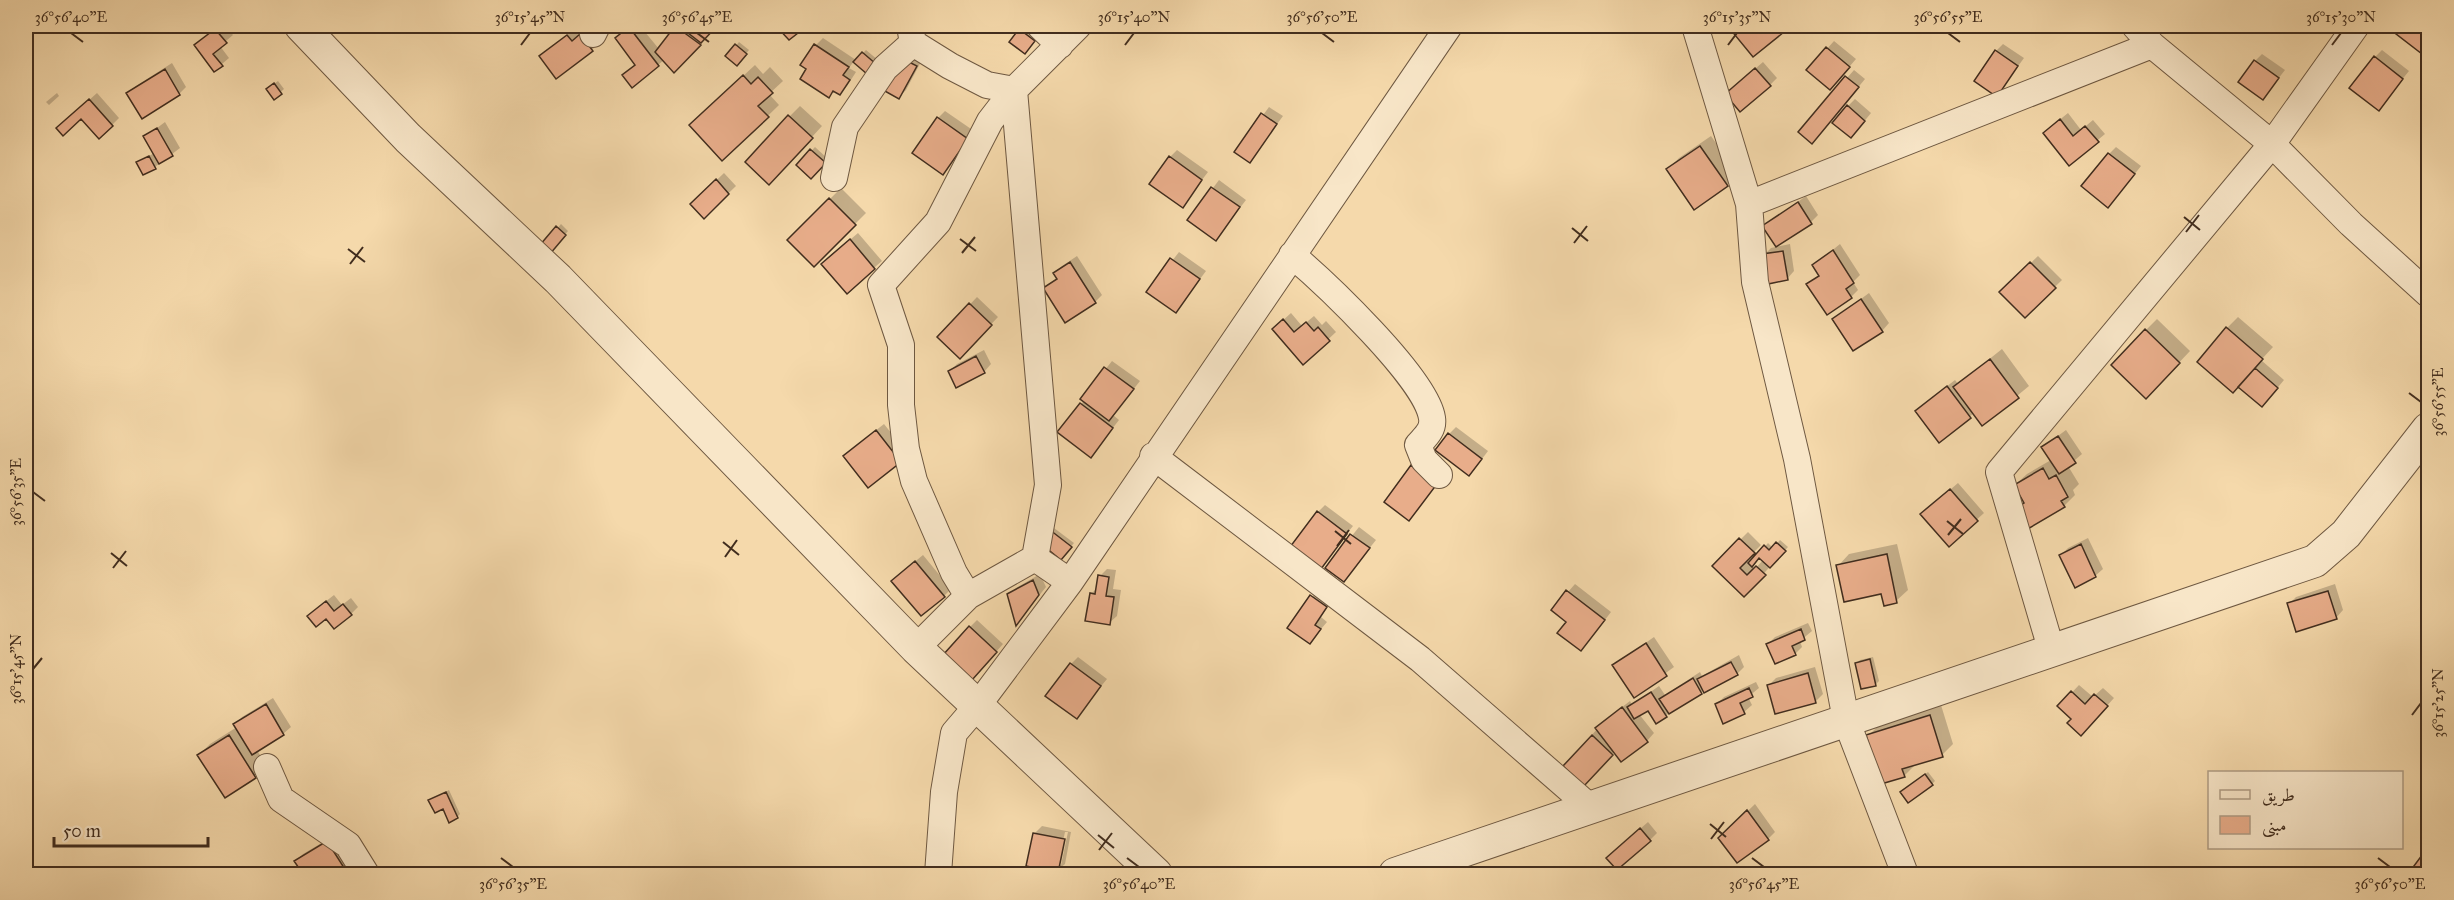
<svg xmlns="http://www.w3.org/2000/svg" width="2454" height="900" font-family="'IM FELL Great Primer',Amiri,serif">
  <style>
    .shadow { fill: #0003; fill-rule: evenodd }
    .building { fill: #e8ad8a; stroke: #412d1e; stroke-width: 1.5 }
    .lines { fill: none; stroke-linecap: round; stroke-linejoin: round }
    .minor-casing { stroke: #6e5841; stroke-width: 28 }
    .tertiary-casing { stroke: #6e5841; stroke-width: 34 }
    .minor { stroke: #f8e6c8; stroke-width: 26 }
    .tertiary { stroke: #f8e6c8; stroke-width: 32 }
    .ticks { fill: none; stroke: #412d1e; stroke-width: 2 }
    .neatline { fill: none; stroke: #412d1e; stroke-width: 2 }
    .ticks-label { font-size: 15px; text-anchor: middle; fill: #412d1e }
  </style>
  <rect width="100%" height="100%" fill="#f5d9ab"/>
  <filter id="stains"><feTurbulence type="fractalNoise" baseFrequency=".00333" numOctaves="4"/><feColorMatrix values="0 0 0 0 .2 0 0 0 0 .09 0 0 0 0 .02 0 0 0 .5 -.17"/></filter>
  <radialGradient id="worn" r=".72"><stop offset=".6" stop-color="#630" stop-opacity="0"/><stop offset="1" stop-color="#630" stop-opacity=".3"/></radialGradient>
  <path class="shadow" d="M219 26H225L233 35 220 46 229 58 215 70 203 38Z
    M631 26H640L659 49 677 26H716L674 71 664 60 658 65 637 64 624 31Z
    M756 26H767L760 31Z
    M1735 26H1788L1753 55 1732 29Z
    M2396 26H2428V46L2422 52 2393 29Z
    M1023 27 1037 37 1028 49 1020 30Z
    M588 28 599 42 592 50 548 49 575 29 579 35Z
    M823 38 856 60 866 50 878 60 867 72 854 61 849 68 856 72 847 86 840 93 835 90 828 96 808 69 816 45Z
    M1834 41 1856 59 1837 81 1808 70Z
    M739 42 749 50 737 64 727 56Z
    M2003 44 2024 58 1997 95 1996 51Z
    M2382 50 2409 71 2378 109 2375 57Z
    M914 53 923 58 906 90 899 97 885 90Z
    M2262 54 2285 70 2263 98 2255 61Z
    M1763 62 1777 78 1770 85 1734 87Z
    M172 63 186 87 179 94 128 93 136 86Z
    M755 65 763 74 770 67 783 81 769 94 779 105 723 159 702 114Z
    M1854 70 1865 79 1819 135 1800 132Z
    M278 81 284 89 274 98 271 86Z
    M57 93 59 96 49 105 46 102Z
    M97 93 119 118 112 125 82 117 66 121Z
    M1855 99 1871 113 1858 129 1848 106Z
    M800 106 822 126 780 172 789 117Z
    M1269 107 1283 116 1250 161 1236 152Z
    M945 111 974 131 943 173 938 118Z
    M2068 113 2081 130 2093 120 2105 134 2069 164 2052 126Z
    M165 122 180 148 155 167 144 173 138 163 154 153 145 137Z
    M1711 136 1738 174 1727 185 1668 169 1679 158Z
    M815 147 828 159 811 177 798 165Z
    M2116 147 2141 166 2115 199 2109 154Z
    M1177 150 1208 172 1182 206 1170 157Z
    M724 173 736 186 704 217 692 204Z
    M1219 180 1246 200 1216 239 1189 220Z
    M841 188 866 213 814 265 789 240Z
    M1806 196 1818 215 1811 222 1764 226Z
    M561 224 568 231 550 252 543 245Z
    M858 233 882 261 847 291 830 257Z
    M1790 244 1794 271 1787 279 1764 255 1771 248Z
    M1840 244 1860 275 1853 282 1858 290 1851 297 1808 284 1820 274 1814 265Z
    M1179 252 1206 271 1176 311 1148 292Z
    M1077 256 1102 295 1095 302 1045 288 1057 278 1055 273 1062 266Z
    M2038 256 2062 280 2025 316 2001 292Z
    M1869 293 1889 323 1882 331 1834 319Z
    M977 297 998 317 960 357 939 337Z
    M1291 313 1302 326 1314 316 1322 325 1326 321 1336 332 1303 363 1281 322Z
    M2238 317 2273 347 2261 360 2284 380 2269 398 2227 328Z
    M2157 319 2190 351 2157 386 2146 330Z
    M2002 349 2029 386 1983 424 1974 413 1939 441 1924 404 1955 380 1958 384Z
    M984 350 991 364 984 372 950 371 957 364Z
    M1112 361 1140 381 1113 415 1119 420 1091 456 1081 404 1084 401 1082 399Z
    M884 424 907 453 845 456 852 449Z
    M1456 427 1488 451 1476 467 1449 434Z
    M2066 430 2082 454 2068 466 2079 484 2073 490 2075 495 2064 506 2026 528 2016 509 2024 500 2015 485 2027 474 2051 460 2043 447Z
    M1958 483 1984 513 1949 545 1930 507Z
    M1325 505 1353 526 1320 567 1318 512Z
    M1359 527 1376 540 1344 580 1327 567Z
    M1054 528 1074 543 1064 555 1051 531Z
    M1748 532 1761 545 1746 560 1750 564 1768 543 1773 548 1780 540 1788 547 1744 595 1714 566ZM1760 557 1763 560 1755 569 1751 565Z
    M2088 538 2103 569 2095 576 2061 555 2068 548Z
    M1897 544 1908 590 1896 601 1838 566 1849 554Z
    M923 555 951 589 944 596 900 574Z
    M1107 569 1116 570 1113 589 1121 590 1117 616 1109 623 1091 594 1098 587 1100 576Z
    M1040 574 1046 587 1017 623 1009 595 1016 588Z
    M1575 584 1611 612 1588 642 1568 621 1553 609Z
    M2335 584 2343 610 2336 618 2289 604 2296 597Z
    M1319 589 1333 599 1321 617 1327 622 1310 642 1289 627Z
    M334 595 342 605 351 598 358 607 351 614 316 609Z
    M977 620 1003 644 979 671 970 627Z
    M1808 623 1812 631 1800 641 1802 647 1795 654 1768 644 1775 637Z
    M1654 637 1674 667 1634 696 1614 665Z
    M1739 655 1744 667 1737 674 1704 690 1656 722 1648 709 1639 714 1654 733 1647 741 1615 751 1584 783 1565 766 1604 721 1630 701 1632 705 1659 686 1665 695 1700 672 1702 676Z
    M1078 657 1107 679 1076 717 1071 664Z
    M1873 657 1879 681 1876 684 1857 663 1860 660Z
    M1815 667 1823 694 1816 701 1769 685 1776 678Z
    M1756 682 1759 688 1748 697 1752 705 1744 712 1724 722 1716 705 1724 697Z
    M2079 685 2093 697 2103 688 2114 698 2088 727 2074 718 2059 706Z
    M273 698 291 727 283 734 257 750 266 765 255 776 225 796 199 755 210 744 237 727 235 725 242 717Z
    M1941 705 1953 744 1942 755 1915 765 1904 776 1868 736 1879 725Z
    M1928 772 1935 781 1932 784 1905 789Z
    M449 790 460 814 457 817 430 800Z
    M1755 804 1775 832 1768 839 1720 838Z
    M1648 822 1657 833 1650 840 1615 851Z
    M1042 826 1071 832 1065 864 1057 871 1034 834ZM1065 832H1068L1061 865H1058Z
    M335 835 352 874H304L296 861 303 854Z
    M2428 849V874H2410Z"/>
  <path class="building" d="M675 26 701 45 674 73 655 52Z
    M679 26H717L701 43Z
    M776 26H807L789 40Z
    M1734 26H1779L1784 32 1753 57 1730 29Z
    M2394 26H2428V46L2422 54 2391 30Z
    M629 27 659 66 632 88 622 75 635 65 615 38Z
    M215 29 227 43 213 54 223 66 214 72 194 45Z
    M1019 29 1035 41 1025 54 1009 42Z
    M580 34 593 51 556 79 539 56 567 35 572 41Z
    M735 44 747 54 737 66 725 56Z
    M814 44 849 67 843 75 850 80 840 95 833 91 829 98 800 79 806 69 800 65Z
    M1826 47 1850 67 1830 90 1806 70Z
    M1995 50 2018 66 1997 97 1974 81Z
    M862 52 876 64 867 74 853 62Z
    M2374 56 2403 79 2379 111 2349 88Z
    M905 60 917 66 899 99 883 90Z
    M2254 60 2279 78 2263 100 2238 82Z
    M1755 68 1771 86 1740 112 1725 94Z
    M165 69 180 95 142 119 126 93Z
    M743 75 751 84 758 77 773 93 758 106 769 117 722 161 689 125Z
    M1845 76 1859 87 1812 144 1798 132Z
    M274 83 282 94 274 100 266 89Z
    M89 99 113 126 99 139 81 119 63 136 56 128Z
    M1847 105 1865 121 1851 138 1832 123Z
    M1261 113 1277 124 1250 163 1234 152Z
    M788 115 813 138 769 185 745 162Z
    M937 117 968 139 943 175 912 153Z
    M2060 119 2073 136 2085 126 2099 142 2069 166 2043 133Z
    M157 128 173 156 159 164 143 136Z
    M1700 146 1728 186 1694 210 1666 169Z
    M810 149 826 163 811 179 796 165Z
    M2108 153 2135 174 2108 208 2081 186Z
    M149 156 156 169 143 175 136 162Z
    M1169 156 1202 180 1183 208 1149 184Z
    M716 179 729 194 704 219 690 204Z
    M1211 187 1240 207 1216 241 1187 220Z
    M829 198 856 225 814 267 787 240Z
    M1798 202 1812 224 1776 247 1762 226Z
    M556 226 566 235 550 254 540 245Z
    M850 239 875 269 847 294 821 264Z
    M1833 250 1854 283 1846 289 1852 298 1827 315 1806 284 1819 276 1812 265Z
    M1783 251 1788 280 1768 284 1762 254Z
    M1170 258 1200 279 1176 313 1146 292Z
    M1070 262 1096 303 1065 323 1043 288 1057 279 1053 273Z
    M2030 262 2056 288 2025 318 1999 292Z
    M1861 299 1883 332 1853 351 1832 319Z
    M969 303 992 325 960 359 937 337Z
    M1283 319 1294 332 1306 322 1314 331 1318 327 1330 341 1303 365 1272 329Z
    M2226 327 2263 359 2233 393 2197 362Z
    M2145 329 2180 363 2146 399 2111 365Z
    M976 356 985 373 956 388 948 371Z
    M1990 359 2019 398 1982 426 1953 387Z
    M1104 367 1134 389 1109 421 1080 399Z
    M2255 368 2278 388 2262 407 2238 387Z
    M1947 386 1971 418 1939 443 1915 411Z
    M1080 403 1113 428 1091 458 1057 432Z
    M876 430 901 462 868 488 843 456Z
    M1448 433 1482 459 1469 476 1435 450Z
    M2058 436 2076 463 2059 474 2041 447Z
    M1411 465 1437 484 1409 521 1384 502Z
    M2043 468 2049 479 2056 475 2068 497 2061 501 2065 507 2026 530 2014 509 2024 503 2014 485Z
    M1950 489 1978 521 1949 547 1920 514Z
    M1317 511 1347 534 1321 569 1290 547Z
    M1050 530 1072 547 1061 560 1045 547Z
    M1350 534 1370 548 1344 582 1325 568Z
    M1739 538 1755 553 1740 568 1747 575 1756 566 1766 575 1744 597 1712 566Z
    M1776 542 1786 551 1770 568 1759 558 1752 567 1748 563 1764 545 1769 550Z
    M2081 544 2096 577 2075 588 2059 555Z
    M1887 554 1897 603 1884 606 1881 594 1844 602 1836 565Z
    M915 561 945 597 921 616 891 581Z
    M1098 575 1109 577 1106 596 1114 597 1110 625 1085 621 1090 593 1095 594Z
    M1033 580 1039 595 1016 626 1007 594Z
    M1566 590 1605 620 1581 651 1557 633 1566 622 1551 610Z
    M2328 591 2337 619 2296 632 2287 603Z
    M1310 595 1327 607 1315 625 1321 629 1310 644 1287 628Z
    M326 601 334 611 343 604 352 615 334 629 326 619 316 627 307 616Z
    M969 626 997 652 972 680 943 655Z
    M1801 629 1805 640 1792 646 1796 655 1775 664 1766 644Z
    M1646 643 1667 676 1634 698 1612 665Z
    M1870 659 1876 686 1861 689 1855 663Z
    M1731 662 1738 675 1704 693 1697 679Z
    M1070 663 1101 686 1077 719 1045 696Z
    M1808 673 1816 703 1775 714 1767 685Z
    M1693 678 1702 694 1669 714 1659 699Z
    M1749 688 1753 697 1740 703 1745 714 1723 724 1715 704Z
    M2071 691 2085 704 2094 694 2108 706 2081 736 2067 723 2071 719 2057 706Z
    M1651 692 1667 717 1656 724 1648 711 1634 719 1627 707Z
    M266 704 284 735 252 755 233 724Z
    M1622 707 1648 742 1621 762 1595 728Z
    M1930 715 1943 757 1902 769 1905 777 1881 784 1866 735Z
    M229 735 256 778 225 798 197 755Z
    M1592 735 1613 755 1584 786 1563 766Z
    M1925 774 1933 785 1908 803 1900 792Z
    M446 792 458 818 449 823 443 809 435 813 428 800Z
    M1747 810 1769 840 1737 863 1718 838Z
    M1640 828 1651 841 1617 870 1606 858Z
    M1033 833 1065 839 1058 873 1026 866Z
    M327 841 348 874H303L294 861Z
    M2428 847V874H2408Z"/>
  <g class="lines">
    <defs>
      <path id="minor" d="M1040 26 1060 45
        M1695 26 1749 204 1755 282 1797 459 1846 720 1905 874
        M2135 26 2152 45 2272 144 2351 224 2428 294
        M593 34 597 26
        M913 43 950 66 987 85 1014 90
        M1014 90 1048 485 1035 558 1070 582
        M834 178 845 127 885 68 913 43 910 26
        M1749 204 2152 45
        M1292 255C1324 282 1426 378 1432 418 1434 430 1425 437 1418 445L1424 460 1439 475
        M1153 456 1420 659 1591 808
        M968 596 954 573 914 481 906 449 901 405V345L881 285 938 222 990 121 1014 90 1078 26
        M916 648 968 596 1035 558
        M2052 652 1999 472 2272 144 2356 26
        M267 767 281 799 348 845 366 874
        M938 874 944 792 954 733 978 705 1070 582 1449 26"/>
      <path id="tertiary" d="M301 26 408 138 558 279 916 648 1156 874
        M1395 874 2315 561 2346 534 2428 429"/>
    </defs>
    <use href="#minor" class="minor-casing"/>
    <use href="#tertiary" class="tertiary-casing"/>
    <use href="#minor" class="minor"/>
    <use href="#tertiary" class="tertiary"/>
  </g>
  <path class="ticks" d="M71 33 83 42M697 33 709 42M1322 33 1334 42M1948 33 1960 42M521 45 530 33M1125 45 1134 33M1728 45 1737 33M2332 45 2341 33M2184 217 2200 230M1572 228 1588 241M2186 232 2199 215M960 239 976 251M1574 243 1587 226M348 249 365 262M962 253 975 237M350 264 363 247M2409 393 2421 402M33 492 45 501M1947 521 1963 534M1335 531 1351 544M1948 535 1961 519M723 542 739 555M1337 546 1349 530M111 553 127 566M725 557 737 540M113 568 126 551M33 669 42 658M2412 715 2421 703M1710 824 1726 837M1098 835 1114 848M1711 839 1724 822M1099 850 1112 833M501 858 513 867M1127 858 1139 867M1752 858 1764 867M2378 858 2390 867"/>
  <rect width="2454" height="900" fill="none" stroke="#f5d9ab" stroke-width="66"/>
  <rect x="2208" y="771" width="195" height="78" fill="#f8e6c8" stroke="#af9c84" stroke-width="1.5"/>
  <rect x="2220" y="790" width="30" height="9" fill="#f8e6c8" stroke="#af9c84" stroke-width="1.5"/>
  <text x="2262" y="801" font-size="18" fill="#412d1e">طريق</text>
  <rect x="2220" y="816" width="30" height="18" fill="#e8ad8a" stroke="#af9c84" stroke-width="1.5"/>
  <text x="2262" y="831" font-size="18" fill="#412d1e">مبنى</text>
  <path d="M54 837v9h154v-9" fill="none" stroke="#412d1e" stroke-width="3"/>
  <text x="63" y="837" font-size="18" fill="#412d1e" stroke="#f8e6c8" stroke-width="4.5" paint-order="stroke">50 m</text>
  <rect x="33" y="33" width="2388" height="834" class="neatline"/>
  <g class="ticks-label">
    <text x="71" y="22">36°56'40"E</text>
    <text x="530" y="22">36°15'45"N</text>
    <text x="697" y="22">36°56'45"E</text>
    <text x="1134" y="22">36°15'40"N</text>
    <text x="1322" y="22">36°56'50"E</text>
    <text x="1737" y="22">36°15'35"N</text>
    <text x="1948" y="22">36°56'55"E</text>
    <text x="2341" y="22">36°15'30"N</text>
    <text transform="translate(2438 402) rotate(-90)" y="5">36°56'55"E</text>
    <text transform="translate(16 492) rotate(-90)" y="5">36°56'35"E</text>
    <text transform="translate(16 669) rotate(-90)" y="5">36°15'45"N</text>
    <text transform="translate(2438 703) rotate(-90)" y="5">36°15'25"N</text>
    <text x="513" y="889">36°56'35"E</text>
    <text x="1139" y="889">36°56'40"E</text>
    <text x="1764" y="889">36°56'45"E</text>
    <text x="2390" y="889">36°56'50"E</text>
  </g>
  <rect width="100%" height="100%" filter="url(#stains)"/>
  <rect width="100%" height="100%" fill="url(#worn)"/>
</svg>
